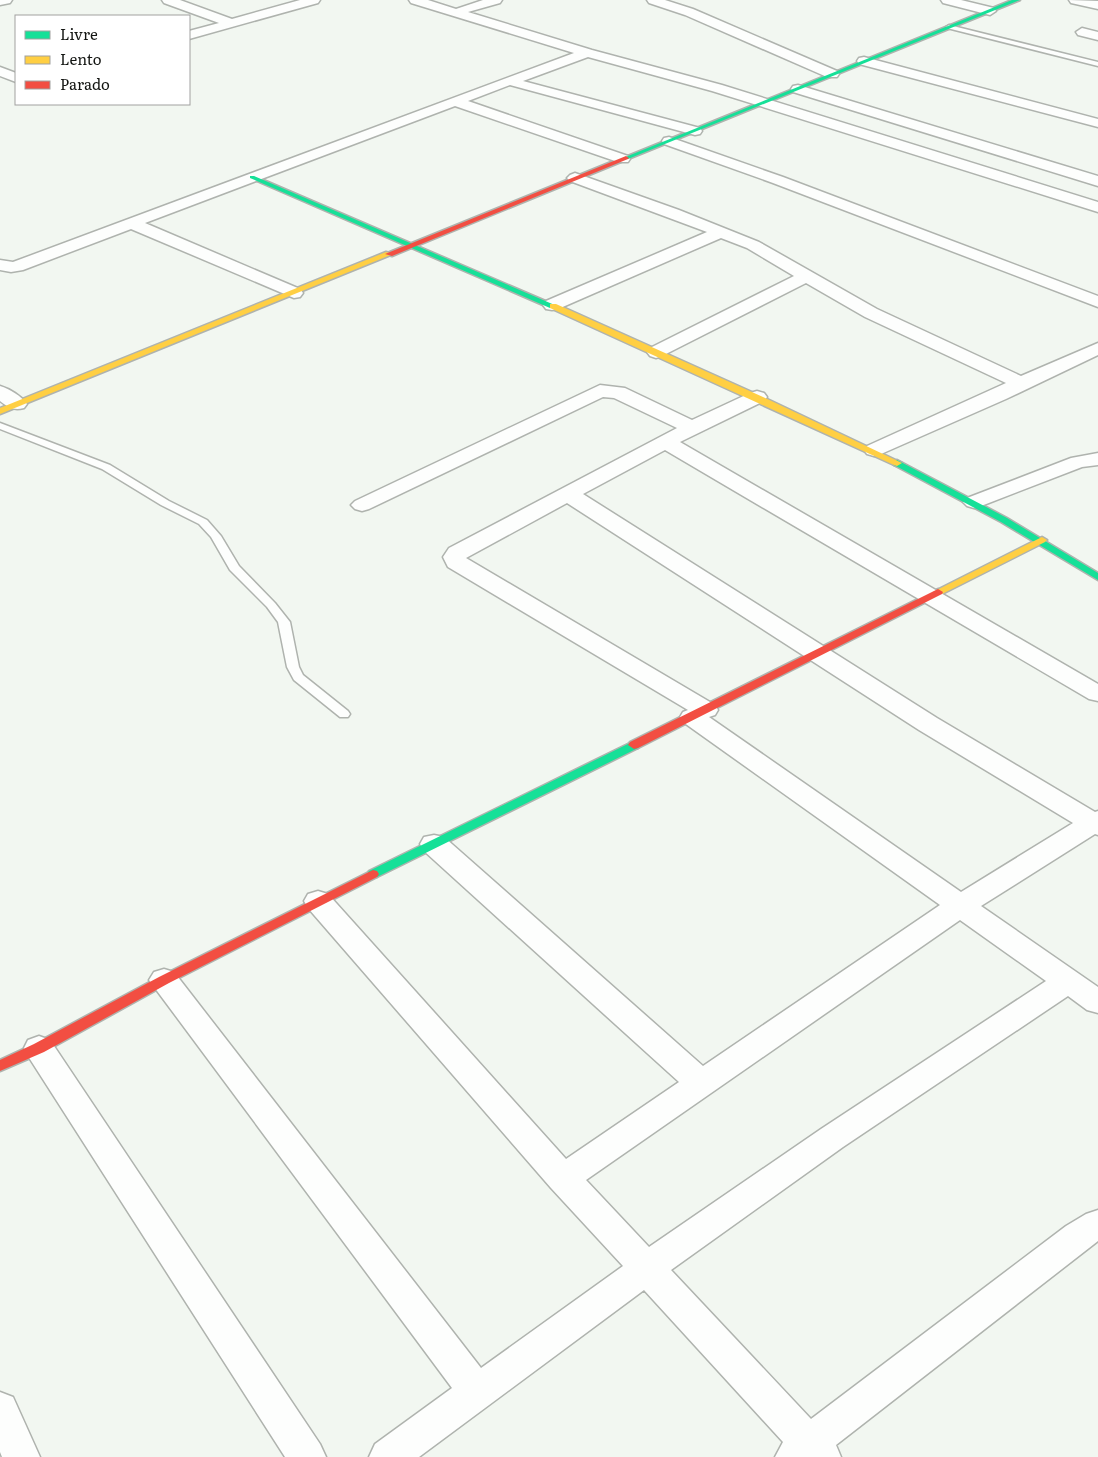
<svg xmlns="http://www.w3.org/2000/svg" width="1098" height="1457" font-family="Literata,serif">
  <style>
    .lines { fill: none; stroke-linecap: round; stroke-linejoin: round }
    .lane-casing { stroke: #afb3ae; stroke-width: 3 }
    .street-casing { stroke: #afb3ae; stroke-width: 3 }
    .fast-casing { stroke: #afb3ae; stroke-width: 3 }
    .slow-casing { stroke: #afb3ae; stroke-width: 3 }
    .jam-casing { stroke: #afb3ae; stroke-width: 3 }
    .lane { fill: #fdfefd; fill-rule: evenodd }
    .street { fill: #fdfefd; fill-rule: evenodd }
    .fast { fill: #16e098; fill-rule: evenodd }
    .slow { fill: #ffcf43; fill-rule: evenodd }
    .jam { fill: #f24e42; fill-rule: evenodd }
  </style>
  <rect width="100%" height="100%" fill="#f2f7f1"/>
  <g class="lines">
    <defs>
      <path id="lane" d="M949 25 1098 62V66L947 28 946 27Z
        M0 423 110 465 169 501 207 520 221 536 239 566 275 603 290 622 299 667 303 675 348 711 350 714 348 717H340L294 680 287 667 278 622 267 607 230 570 211 537 199 524 161 505 102 469 0 429Z"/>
      <path id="street" d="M0 0H12L10 3 0 5Z
        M162 0H180L232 19 300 0H320L318 3 189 39V31L219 23 164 3Z
        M409 0H428L456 9 483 0H502L500 3 468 12 592 50 722 85 1098 202V212L712 91 588 57 523 81 700 128 702 131 700 134 695 135 510 85 468 101 628 156 630 159 628 162H618L455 106 145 223 300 289 303 293 300 297 294 298 131 229 23 270 11 272 0 270V260L13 262 574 53 411 3Z
        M647 0H665L693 9 837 71 839 74 837 77H827L685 15 649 3Z
        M941 0H961L994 8 996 11 990 15 943 3Z
        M1069 0 1098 1V9L1071 3Z
        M1082 28 1098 32V40L1078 35 1076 32Z
        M864 57 1098 119V127L859 64 857 61 859 58Z
        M0 67 16 73V82L0 76Z
        M798 85 1098 176V186L793 92 791 89 793 86Z
        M669 137 783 177 1098 296V307L773 183 664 144 662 141 664 138Z
        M575 173 679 210 759 242 877 309 1021 376 1098 343V355L1006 399 881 454 874 456 867 454 864 450 867 446 1006 383 865 317 806 283 662 356 656 358 650 356 647 352 650 348 794 276 747 248 721 238 558 309 552 310 546 309 543 305 546 301 707 232 570 181 567 178 570 175Z
        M600 385 625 388 692 420 750 393 757 391 764 393 767 397 764 401 680 442 1098 684V701L1089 699 665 450 583 494 937 718 1095 812 1098 811V835L1095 834 981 906 1098 987V1013L1087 1010 1068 996 843 1147 671 1270 811 1419 1066 1226 1086 1214 1098 1210V1241L836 1445 841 1457H775L783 1442 644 1290 419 1457H369L375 1444 452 1388 149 980 154 972 164 969 174 972 481 1368 623 1266 551 1188 308 908 304 901 308 894 318 891 328 894 566 1159 679 1082 424 851 420 844 424 837 434 835 444 837 703 1066 940 905 683 722 680 717 683 712 688 710 448 567 443 557 449 548 677 428 614 398 603 397 369 509 362 511 355 509 351 505 355 501ZM567 503 919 730 1073 823 961 892 709 717 715 715 718 710 715 705 466 558ZM960 920 1046 981 821 1129 649 1247 586 1180Z
        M0 386C10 389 21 396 27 404L24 408C13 411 8 407 0 401Z
        M1098 453V465L1082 467 981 506 974 508 967 506 963 502 967 498 1071 458Z
        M39 1036 50 1040 320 1444 326 1457H285L28 1056 24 1048 28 1040Z
        M0 1392 13 1397 40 1457H2L0 1452Z"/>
      <path id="fast" d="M1012 0H1020L628 159 623 158Z
        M250 176H254L557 306 550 308 250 178Z
        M897 460 1007 518 1098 573V580L1001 522 894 465 892 463Z
        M634 741 640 745 638 748 377 877H369L367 874 369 871Z"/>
      <path id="slow" d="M386 252 393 254 0 414V408Z
        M550 304H556L763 397 902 463 897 466 894 465 550 308Z
        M1042 537 1047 540 1045 542 942 594H934L933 592Z"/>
      <path id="jam" d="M626 156 629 158 628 159 392 256 385 254Z
        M938 589 943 592 942 594 638 748 634 749 628 745 630 742Z
        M373 870 377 871 379 874 377 877 169 983 44 1052 0 1071V1060L34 1044 159 977Z"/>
    </defs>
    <use href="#lane" class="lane-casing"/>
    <use href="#street" class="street-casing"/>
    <use href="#fast" class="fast-casing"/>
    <use href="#slow" class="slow-casing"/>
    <use href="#jam" class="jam-casing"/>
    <use href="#lane" class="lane"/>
    <use href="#street" class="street"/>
    <use href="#fast" class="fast"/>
    <use href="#slow" class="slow"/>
    <use href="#jam" class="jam"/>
  </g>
  <rect x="15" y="15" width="175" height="90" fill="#ffffff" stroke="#a1a1a0"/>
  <rect x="25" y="31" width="25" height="8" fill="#16e098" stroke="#a1a1a0"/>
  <text x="60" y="40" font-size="15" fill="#131512">Livre</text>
  <rect x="25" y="56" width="25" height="8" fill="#ffcf43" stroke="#a1a1a0"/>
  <text x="60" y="65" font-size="15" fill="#131512">Lento</text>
  <rect x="25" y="81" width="25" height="8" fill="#f24e42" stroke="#a1a1a0"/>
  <text x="60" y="90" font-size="15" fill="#131512">Parado</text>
</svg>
